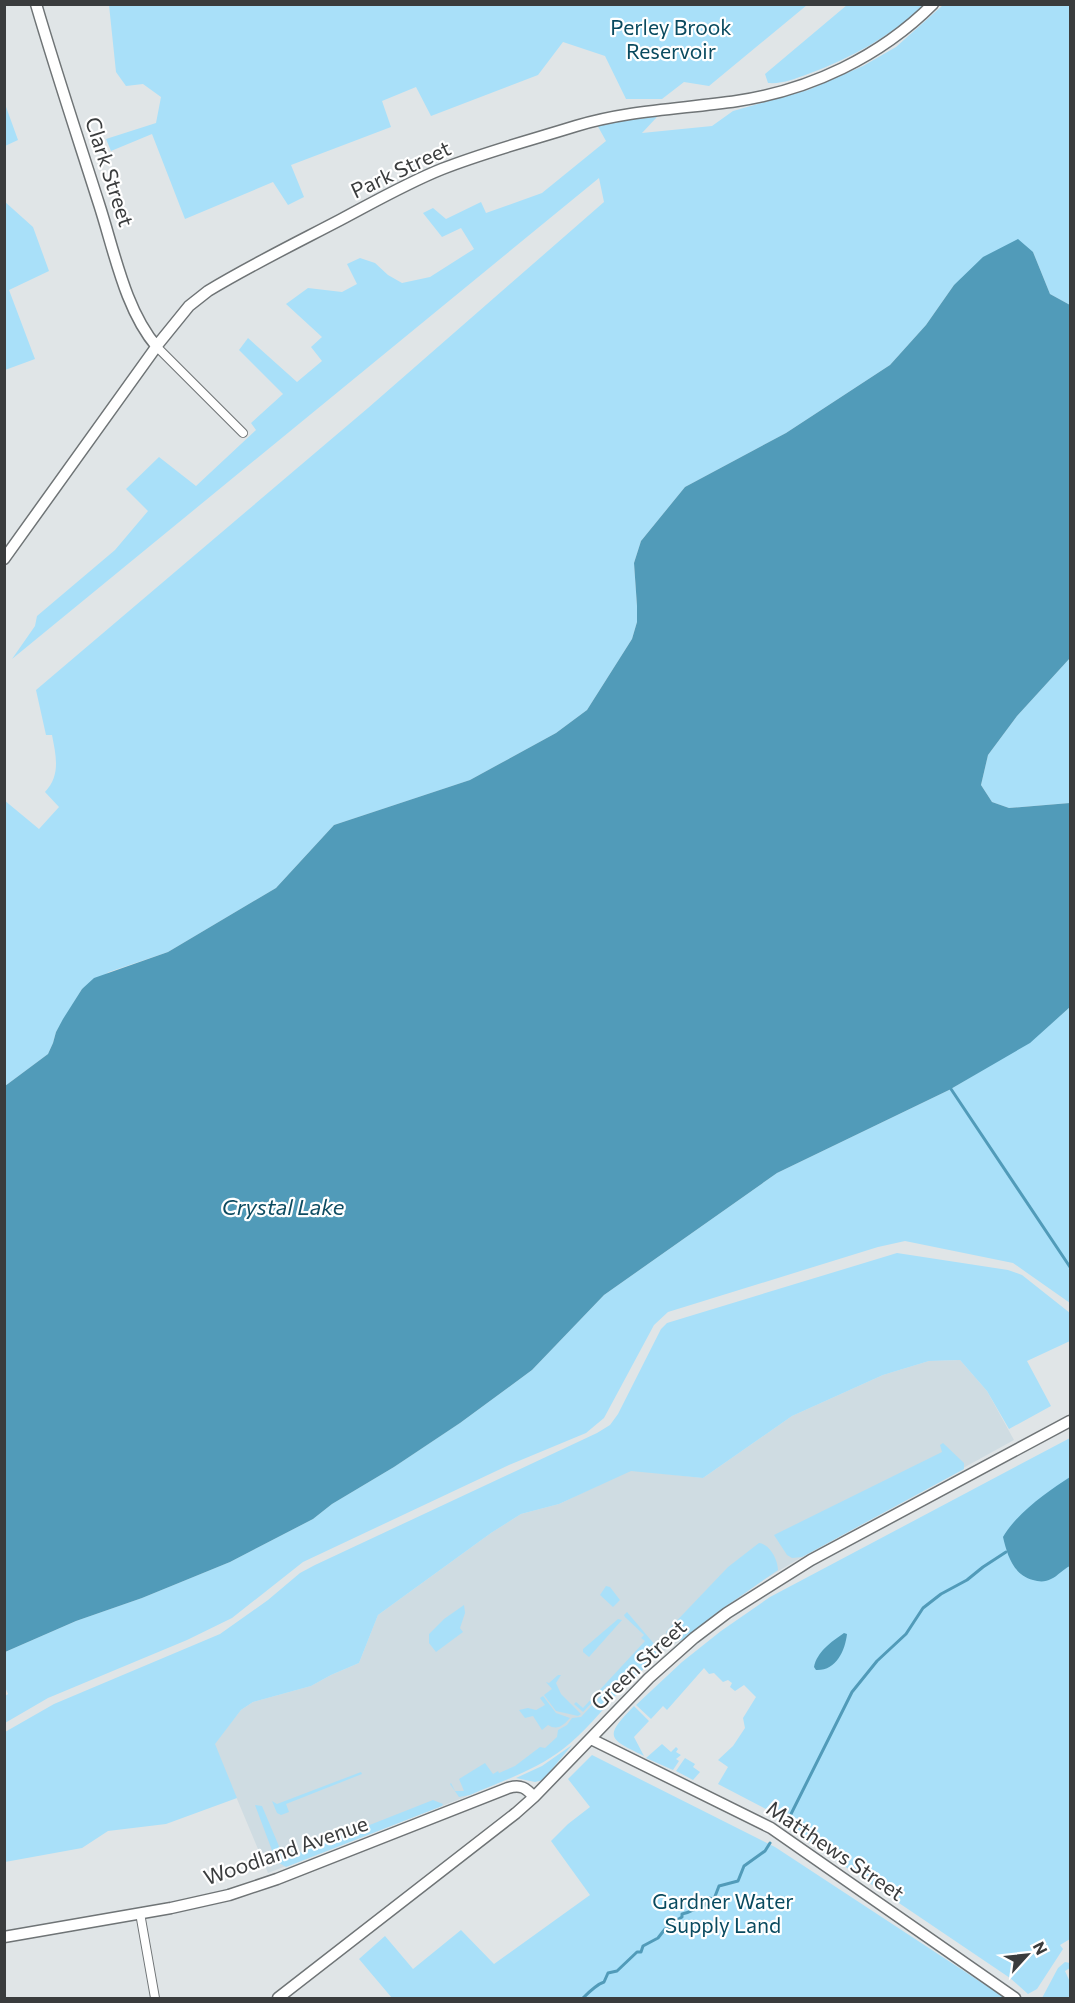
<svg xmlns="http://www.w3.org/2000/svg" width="1075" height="2003" font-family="Commissioner,sans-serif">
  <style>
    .built { fill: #cfdce2 }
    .green { fill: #a9e0f9 }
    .water { fill: #519bb9 }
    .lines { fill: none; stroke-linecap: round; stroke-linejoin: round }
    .stream { stroke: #519bb9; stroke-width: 3 }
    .street-casing { stroke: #6f7476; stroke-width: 10 }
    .secondary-casing { stroke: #6f7476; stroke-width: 13 }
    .street { stroke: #fff; stroke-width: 8 }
    .secondary { stroke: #fff; stroke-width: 10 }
    .labels { text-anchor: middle; stroke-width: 4.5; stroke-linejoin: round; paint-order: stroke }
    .park-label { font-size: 21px; fill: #094a5f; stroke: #fff }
    .street-label { font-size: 21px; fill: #3a3c3d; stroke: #fff }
    .water-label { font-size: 22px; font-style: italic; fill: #0d4c62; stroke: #fff }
  </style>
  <rect width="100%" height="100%" fill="#e0e5e7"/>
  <path class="built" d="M960 1360 987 1391 1014 1440 802 1557 760 1582 688 1636 660 1653 617 1690 549 1756 481 1786 465 1797 268 1873 214 1744 241 1710 253 1702 311 1686 331 1675 359 1663 378 1615 491 1533 521 1514 559 1504 631 1470 703 1478 792 1416 883 1375 929 1361Z"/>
  <path class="green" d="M109 5V4L807 5 709 86 684 82 662 99H626L605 56 563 42 538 75 431 116 416 87 382 101 391 127 291 165 304 197 288 205 273 182 185 219 152 134 111 151 106 139 156 123 161 97 143 84 126 86 116 72Z
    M847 5H925C890 36 852 58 808 74 794 79 783 84 768 83L765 74Z
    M943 5H1070V305L1050 294 1033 252 954 285 926 325 890 365 786 433 685 487 641 541 634 563 637 606V622L632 639 587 710 556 733 470 780 334 825 276 888 168 952 109 972 82 989 56 1032 53 1043 48 1054 5 1086 4 800 39 829 59 807 45 792C61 775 56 756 52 735H46L36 690 368 408 604 202 599 178 12 659 35 626 37 616 115 550 148 511 126 489 159 457 196 486 256 430 251 423 283 394 239 350 248 338 297 382 322 361 311 347 322 337 286 304 308 288 342 292 357 284 347 264 360 258 375 263 388 275 402 283 430 277 474 249 461 228 442 237 423 213 433 208 446 219 481 202 486 213 542 193 606 141 596 123 657 117 642 133 712 126 733 111 808 90 863 66 896 47Z
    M5 104 18 140 5 146H4Z
    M4 201 33 227 49 271 9 290 35 359 5 370Z
    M1070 658V803L1009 808 992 802 981 785 988 755 1017 716Z
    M1070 1007V1303L1013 1263 905 1241 878 1247 668 1312 654 1325 604 1418 586 1433 509 1465 303 1562 232 1618 187 1640 48 1698 5 1723V1696L8 1694 5 1687V1652L76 1621 142 1598 230 1562 313 1519 332 1504 394 1467 460 1423 532 1370 604 1295 777 1173 949 1090 1030 1042Z
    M897 1253 1008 1270 1022 1275 1070 1313V1341L1027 1361 1051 1406 1009 1429 987 1391 960 1360 929 1361 883 1375 792 1416 703 1478 631 1471 559 1504 521 1514 491 1533 378 1615 359 1663 331 1675 311 1686 253 1702 241 1710 215 1744 237 1798 166 1824 108 1831 82 1848 5 1862V1732L54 1704 220 1634 268 1600 300 1573 315 1565 597 1433 610 1425 618 1414 661 1329 667 1323Z
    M1070 1438V1939L1060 1945 1063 1949 1037 1989 1028 1994 1010 1978 779 1822 768 1810 718 1784 728 1767 718 1760 733 1746 745 1728 743 1718 756 1697 744 1685 735 1691 730 1687 732 1683 728 1680 723 1682 714 1673 709 1674 704 1668 667 1710 663 1706 651 1719 636 1705 682 1662 721 1631 770 1597Z
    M943 1443 964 1463V1469L802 1557 792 1558 787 1555 774 1535 942 1452 940 1445Z
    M759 1543C770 1544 778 1560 778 1570L716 1613 683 1640 674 1641 666 1632 728 1567Z
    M606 1586 610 1587 620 1600 613 1607 600 1595Z
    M464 1605 465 1613 460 1628 463 1632 436 1652 429 1643V1634L444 1619Z
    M627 1612 661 1652 621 1691 617 1687 607 1686 583 1712 574 1704 576 1702 583 1708 645 1641 641 1638 644 1635 625 1617 624 1615Z
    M618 1619 622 1620 589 1657 583 1652V1649Z
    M558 1675H561L556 1683 561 1694 581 1714 578 1716 556 1711 544 1695 552 1689 546 1682 549 1683Z
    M608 1688 617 1690 619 1692C601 1711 584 1733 563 1749 536 1770 500 1782 470 1795L459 1797 450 1784 451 1783 455 1791H464L459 1779 485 1763 493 1774 498 1771 499 1773 515 1766 540 1747 545 1748 557 1737 558 1730 567 1725 572 1718 581 1717Z
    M543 1696 556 1713 570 1718C564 1725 557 1731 548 1725L542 1730 533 1716 525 1718 519 1710 528 1708 536 1710 545 1705 540 1698Z
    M634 1706 649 1721 634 1737 644 1756C606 1738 605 1736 634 1706Z
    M662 1744 671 1752 676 1747 678 1749 676 1752 681 1755 676 1759 679 1761 673 1770 646 1758Z
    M572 1745 543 1780 535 1782 516 1778 542 1766Z
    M592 1755 775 1847 1005 1998H392L359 1959 385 1936 413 1969 461 1930 494 1964 590 1895 551 1841 568 1824 590 1807 568 1779Z
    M685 1758 695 1764 693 1767 700 1772 693 1780 676 1771Z
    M361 1772 362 1774 286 1804 289 1812 281 1815 277 1813 272 1801 277 1804Z
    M433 1800 443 1804 442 1806 286 1867 276 1861 255 1805 262 1806 281 1851 288 1849 291 1856Z
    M1065 1962 1070 1963V1968L1065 1971 1070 1982V1998H1042L1058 1968Z"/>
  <path class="water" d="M1018 239 1033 252 1050 294 1070 305V658L1017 716 988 755 981 785 992 802 1009 808 1070 803V1007L1030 1043 949 1090 777 1173 604 1295 532 1370 460 1423 394 1467 332 1504 313 1519 230 1562 142 1598 76 1621 5 1652V1086L48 1054 53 1043 56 1032 63 1019 82 989 94 978 168 952 276 888 334 825 470 780 556 733 587 710 632 639 637 622V606L634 563 641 541 685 487 786 433 890 365 926 325 954 285 983 257Z
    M1070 1477V1566C1063 1569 1058 1576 1051 1579 1046 1582 1039 1582 1033 1580 1013 1575 1007 1554 1003 1537 1016 1514 1048 1491 1070 1477Z
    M844 1633 847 1634C845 1651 836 1671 816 1670L814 1667C817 1652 831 1642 844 1633Z"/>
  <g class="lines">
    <path class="stream" d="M951 1089 1070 1267
      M790 1816 852 1692 877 1661 906 1634 923 1608 941 1594 967 1580 983 1567 1006 1552
      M583 1998C587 1994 598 1984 604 1982L608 1973 617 1971 637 1952H641L643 1946 658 1938 665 1929 670 1928 672 1923 682 1917V1914C691 1913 693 1908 704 1906L709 1898 714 1899 719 1886 738 1881 744 1866 765 1851 770 1843"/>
    <defs>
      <path id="street" d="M157 347 243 433
        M140 1913 155 1998"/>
      <path id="secondary" d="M36 4C56 72 78 138 99 204 114 250 125 310 157 347
        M4 559 159 343 189 306 208 291C251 265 296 243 340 220 374 202 407 183 442 169 485 152 531 140 576 126 629 110 682 109 737 101 810 90 880 57 933 4
        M591 1739 771 1828 1015 1998
        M4 1937 171 1908 229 1895 277 1879 508 1788C521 1784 526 1788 534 1797
        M278 1998 516 1813 534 1797 649 1678 694 1638 727 1613 811 1560 1070 1421"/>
    </defs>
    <use href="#street" class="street-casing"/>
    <use href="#secondary" class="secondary-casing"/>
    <use href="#street" class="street"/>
    <use href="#secondary" class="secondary"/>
  </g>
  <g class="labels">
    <g class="park-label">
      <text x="671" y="35">Perley Brook<tspan x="671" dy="24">Reservoir</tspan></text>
      <text x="723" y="1909">Gardner Water<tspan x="723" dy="24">Supply Land</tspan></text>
    </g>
    <g class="street-label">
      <text transform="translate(401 170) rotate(-25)" y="7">Park Street</text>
      <text transform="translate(109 172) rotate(72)" y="7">Clark Street</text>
      <text transform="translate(639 1665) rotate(-43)" y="7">Green Street</text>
      <text transform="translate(286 1851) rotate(-19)" y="7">Woodland Avenue</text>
      <text transform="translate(835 1851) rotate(34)" y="7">Matthews Street</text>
    </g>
    <g class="water-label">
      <text x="283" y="1215">Crystal Lake</text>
    </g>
  </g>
  <rect width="1075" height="2003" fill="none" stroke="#3a3c3d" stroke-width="12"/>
  <g transform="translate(1027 1955) rotate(63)" stroke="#ffffff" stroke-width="4.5" paint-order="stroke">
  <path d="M0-4.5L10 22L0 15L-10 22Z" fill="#3a3c3d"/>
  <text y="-9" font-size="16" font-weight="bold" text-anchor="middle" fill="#3a3c3d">N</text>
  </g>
</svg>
